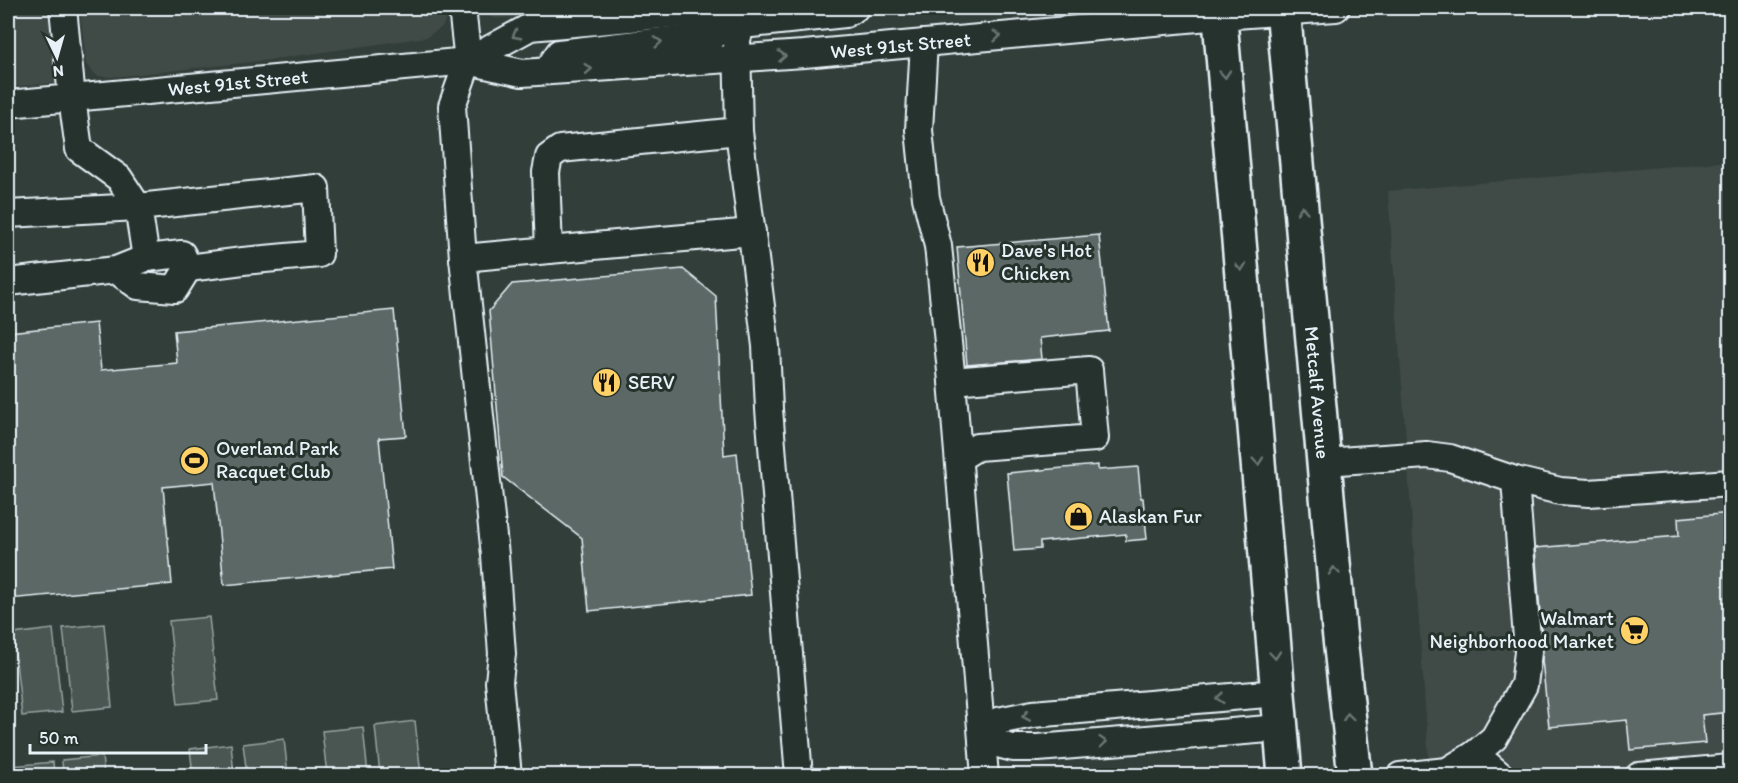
<svg xmlns="http://www.w3.org/2000/svg" width="1738" height="783" font-family="Itim,sans-serif">
  <style>
    .built { fill: #3f4b46 }
    .green { fill: #495651; stroke: #98a4a4; stroke-width: 1.5 }
    .building { fill: #5c6865; stroke: #e8f1f8; stroke-width: 1.5 }
    .lines { fill: none; stroke-linecap: round; stroke-linejoin: round }
    .minor-casing { stroke: #e8f1f8; stroke-width: 30 }
    .major-casing { stroke: #e8f1f8; stroke-width: 38 }
    .minor { stroke: #26332d; stroke-width: 26 }
    .major { stroke: #26332d; stroke-width: 33 }
    .oneway { stroke: #6a7674 }
    .labels { text-anchor: middle; stroke-width: 6; stroke-linejoin: round; paint-order: stroke }
    .street-label { font-size: 20px; fill: #e8f1f8; stroke: #26332d }
    .poi-label { font-size: 20px; fill: #e8f1f8; stroke: #26332d; text-anchor: start }
  </style>
  <rect width="100%" height="100%" fill="#323e39"/>
  <filter id="ink" filterUnits="userSpaceOnUse"><feTurbulence type="fractalNoise" baseFrequency=".0167" numOctaves="2"/><feDisplacementMap in="SourceGraphic" scale="12" xChannelSelector="R" yChannelSelector="G"/><feConvolveMatrix kernelMatrix="1 2 1 2 8 2 1 2 1" color-interpolation-filters="sRGB"/></filter>
  <g filter="url(#ink)">
    <path class="built" d="M8 8H48L55 83 8 87Z
      M80 8H448V10L447 18 442 27 427 37 261 61 112 77 98 76 92 72 86 64Z
      M483 8H619L505 18H493L488 15Z
      M1730 161V775H1430L1388 191Z"/>
    <path class="green" d="M209 617 218 700 178 704 169 621Z
      M104 624 112 707 72 711 63 628Z
      M53 629 62 712 22 716 13 634Z
      M415 721 421 775H380L375 726Z
      M363 727 368 775H327L322 731Z
      M284 739 288 775H247L243 744Z
      M231 744 234 775H193L190 749Z
      M102 756 104 775H63L62 760Z
      M53 762 54 775H13L12 766Z"/>
    <path class="building" d="M1099 235 1109 331 1040 338 1042 359 967 365 957 247Z
      M683 269 716 296 724 455 737 453 751 595 589 611 582 538 503 477 489 311 512 284Z
      M394 310 406 436 379 438 392 569 224 585 214 482 163 487 172 584 8 599V332L96 323 101 370 177 363 174 331Z
      M1098 465V470L1138 467 1141 498H1143L1147 539 1126 541V534L1040 542V549L1014 551 1007 473Z
      M1731 513V712L1702 715 1705 743 1630 750 1627 720 1549 727 1542 660 1543 651 1535 548 1679 536 1678 518Z"/>
    <g class="lines">
      <defs>
        <g id="minor">
          <path d="M462 8 468 61 452 106 463 258 495 555 502 654 499 682 508 776"/>
          <path d="M924 43 919 130 926 198 938 246 952 381 985 776"/>
          <path d="M468 61 530 27 740 8"/>
          <path d="M547 71 559 53 715 35 728 24V8"/>
          <path id="s1" d="M8 104 468 61 522 73 804 54 1220 16 1336 8"/>
          <path d="M8 214 138 207 119 178 79 149 72 98 63 8"/>
          <path d="M549 250 752 232"/>
          <path d="M146 258 138 207 316 188 319 254 243 261 188 268"/>
          <path d="M463 258 549 250 546 172 549 157 560 149 739 131"/>
          <path d="M8 282 116 270 146 258 182 254 188 268 175 289 138 286 116 270"/>
          <path d="M952 381 1089 370 1095 438 977 447 959 458"/>
          <path d="M1325 462 1427 455 1450 458 1515 480 1560 491 1589 493 1730 483"/>
          <path d="M1278 693 1033 714 998 721 982 740 1013 748H1038L1281 728"/>
          <path d="M1475 754 1501 776"/>
          <path d="M799 776 769 409 766 346 739 131 737 39 742 25 845 14 855 8"/>
          <path d="M1400 776 1447 771 1475 754 1494 738 1524 685 1528 652 1515 480"/>
          <path d="M1639 776 1730 768"/>
        </g>
        <g id="major">
          <path d="M1219 8 1285 776"/>
          <path id="s2" d="M1283 8 1339 629 1355 776"/>
        </g>
      </defs>
      <use href="#minor" class="minor-casing"/>
      <use href="#major" class="major-casing"/>
      <use href="#minor" class="minor"/>
      <use href="#major" class="major"/>
    </g>
    <defs><path id="oneway-chevron" d="M-2-3.5L2.5 0L-2 3.5" fill="none" stroke-width="1.6" stroke-linecap="round" stroke-linejoin="round" transform="scale(1.5)"/></defs>
    <g class="oneway">
      <use href="#oneway-chevron" transform="translate(516 35) rotate(152)"/>
      <use href="#oneway-chevron" transform="translate(997 36) rotate(-5)"/>
      <use href="#oneway-chevron" transform="translate(658 42) rotate(-6)"/>
      <use href="#oneway-chevron" transform="translate(782 56) rotate(-4)"/>
      <use href="#oneway-chevron" transform="translate(588 69) rotate(-4)"/>
      <use href="#oneway-chevron" transform="translate(1225 74) rotate(85)"/>
      <use href="#oneway-chevron" transform="translate(1302 210) rotate(-95)"/>
      <use href="#oneway-chevron" transform="translate(1241 267) rotate(85)"/>
      <use href="#oneway-chevron" transform="translate(1258 461) rotate(85)"/>
      <use href="#oneway-chevron" transform="translate(1334 571) rotate(-95)"/>
      <use href="#oneway-chevron" transform="translate(1275 655) rotate(85)"/>
      <use href="#oneway-chevron" transform="translate(1220 698) rotate(175)"/>
      <use href="#oneway-chevron" transform="translate(1026 716) rotate(170)"/>
      <use href="#oneway-chevron" transform="translate(1348 717) rotate(-96)"/>
      <use href="#oneway-chevron" transform="translate(1103 742) rotate(-5)"/>
    </g>
  </g>
  <defs>
    <symbol id="restaurant-disc" viewBox="-11 -11 22 22"><circle r="9.5" fill="#ffd166" stroke="#26332d"/><path d="M-5-6h1v4h1v-4h1v4h1v-4h1v5L-1.5 .5V6h-2V.5L-5-1ZM5-6V6H3V1.5H1.5Q1.5-4 5-6Z" fill="#111"/></symbol>
    <symbol id="stadium-disc" viewBox="-11 -11 22 22"><circle r="9.5" fill="#ffd166" stroke="#26332d"/><path d="M0-5a6.5 5 0 1 0 0 10a6.5 5 0 1 0 0-10ZM-3.5-1.8h7v3.6h-7Z" fill="#111"/></symbol>
    <symbol id="shop-disc" viewBox="-11 -11 22 22"><circle r="9.5" fill="#ffd166" stroke="#26332d"/><path d="M-5-2.5h2.3a2.7 3.5 0 0 1 5.4 0H5L5.5 6h-11ZM-1.5-2.5h3a1.5 2.3 0 0 0-3 0Z" fill="#111"/></symbol>
    <symbol id="supermarket-disc" viewBox="-11 -11 22 22"><circle r="9.5" fill="#ffd166" stroke="#26332d"/><path d="M-6-5.5h2.5l.6 2H6L4.5 2H-2.5L-4.4-4H-6ZM-1.5 3.2a1.3 1.3 0 1 0 .1 0ZM3 3.2a1.3 1.3 0 1 0 .1 0Z" fill="#111"/></symbol>
  </defs>
  <g fill-rule="evenodd">
    <use href="#restaurant-disc" x="964" y="246" width="33" height="33"/>
    <use href="#restaurant-disc" x="590" y="366" width="33" height="33"/>
    <use href="#stadium-disc" x="178" y="444" width="33" height="33"/>
    <use href="#shop-disc" x="1062" y="500" width="33" height="33"/>
    <use href="#supermarket-disc" x="1618" y="614" width="33" height="33"/>
  </g>
  <g class="labels">
    <g class="street-label">
      <text dy="7" stroke="none"><textPath href="#s1" startOffset="897">West 91st Street</textPath></text>
      <text dy="7" stroke="none"><textPath href="#s1" startOffset="231">West 91st Street</textPath></text>
      <text dy="7" stroke="none"><textPath href="#s2" startOffset="386">Metcalf Avenue</textPath></text>
    </g>
    <g class="poi-label">
      <text x="1001" y="257">Dave's Hot<tspan x="1001" dy="23">Chicken</tspan></text>
      <text x="628" y="389">SERV</text>
      <text x="216" y="455">Overland Park<tspan x="216" dy="23">Racquet Club</tspan></text>
      <text x="1099" y="523">Alaskan Fur</text>
      <text x="1614" y="625" text-anchor="end">Walmart<tspan x="1614" dy="23">Neighborhood Market</tspan></text>
    </g>
  </g>
  <rect width="1738" height="783" fill="none" stroke="#26332d" stroke-width="30"/>
  <rect x="15" y="15" width="1708" height="753" fill="none" stroke="#e8f1f8" stroke-width="2" filter="url(#ink)"/>
  <g transform="translate(57 57) rotate(175)" stroke="#26332d" stroke-width="4.5" paint-order="stroke">
  <path d="M0-4.5L10 22L0 15L-10 22Z" fill="#e8f1f8"/>
  <text y="-9" font-size="16" font-weight="bold" text-anchor="middle" fill="#e8f1f8">N</text>
  </g>
  <path d="M30 744v9h176v-9" fill="none" stroke="#e8f1f8" stroke-width="3"/>
  <text x="39" y="744" font-size="18" fill="#e8f1f8" stroke="#26332d" stroke-width="4.5" paint-order="stroke">50 m</text>
</svg>
